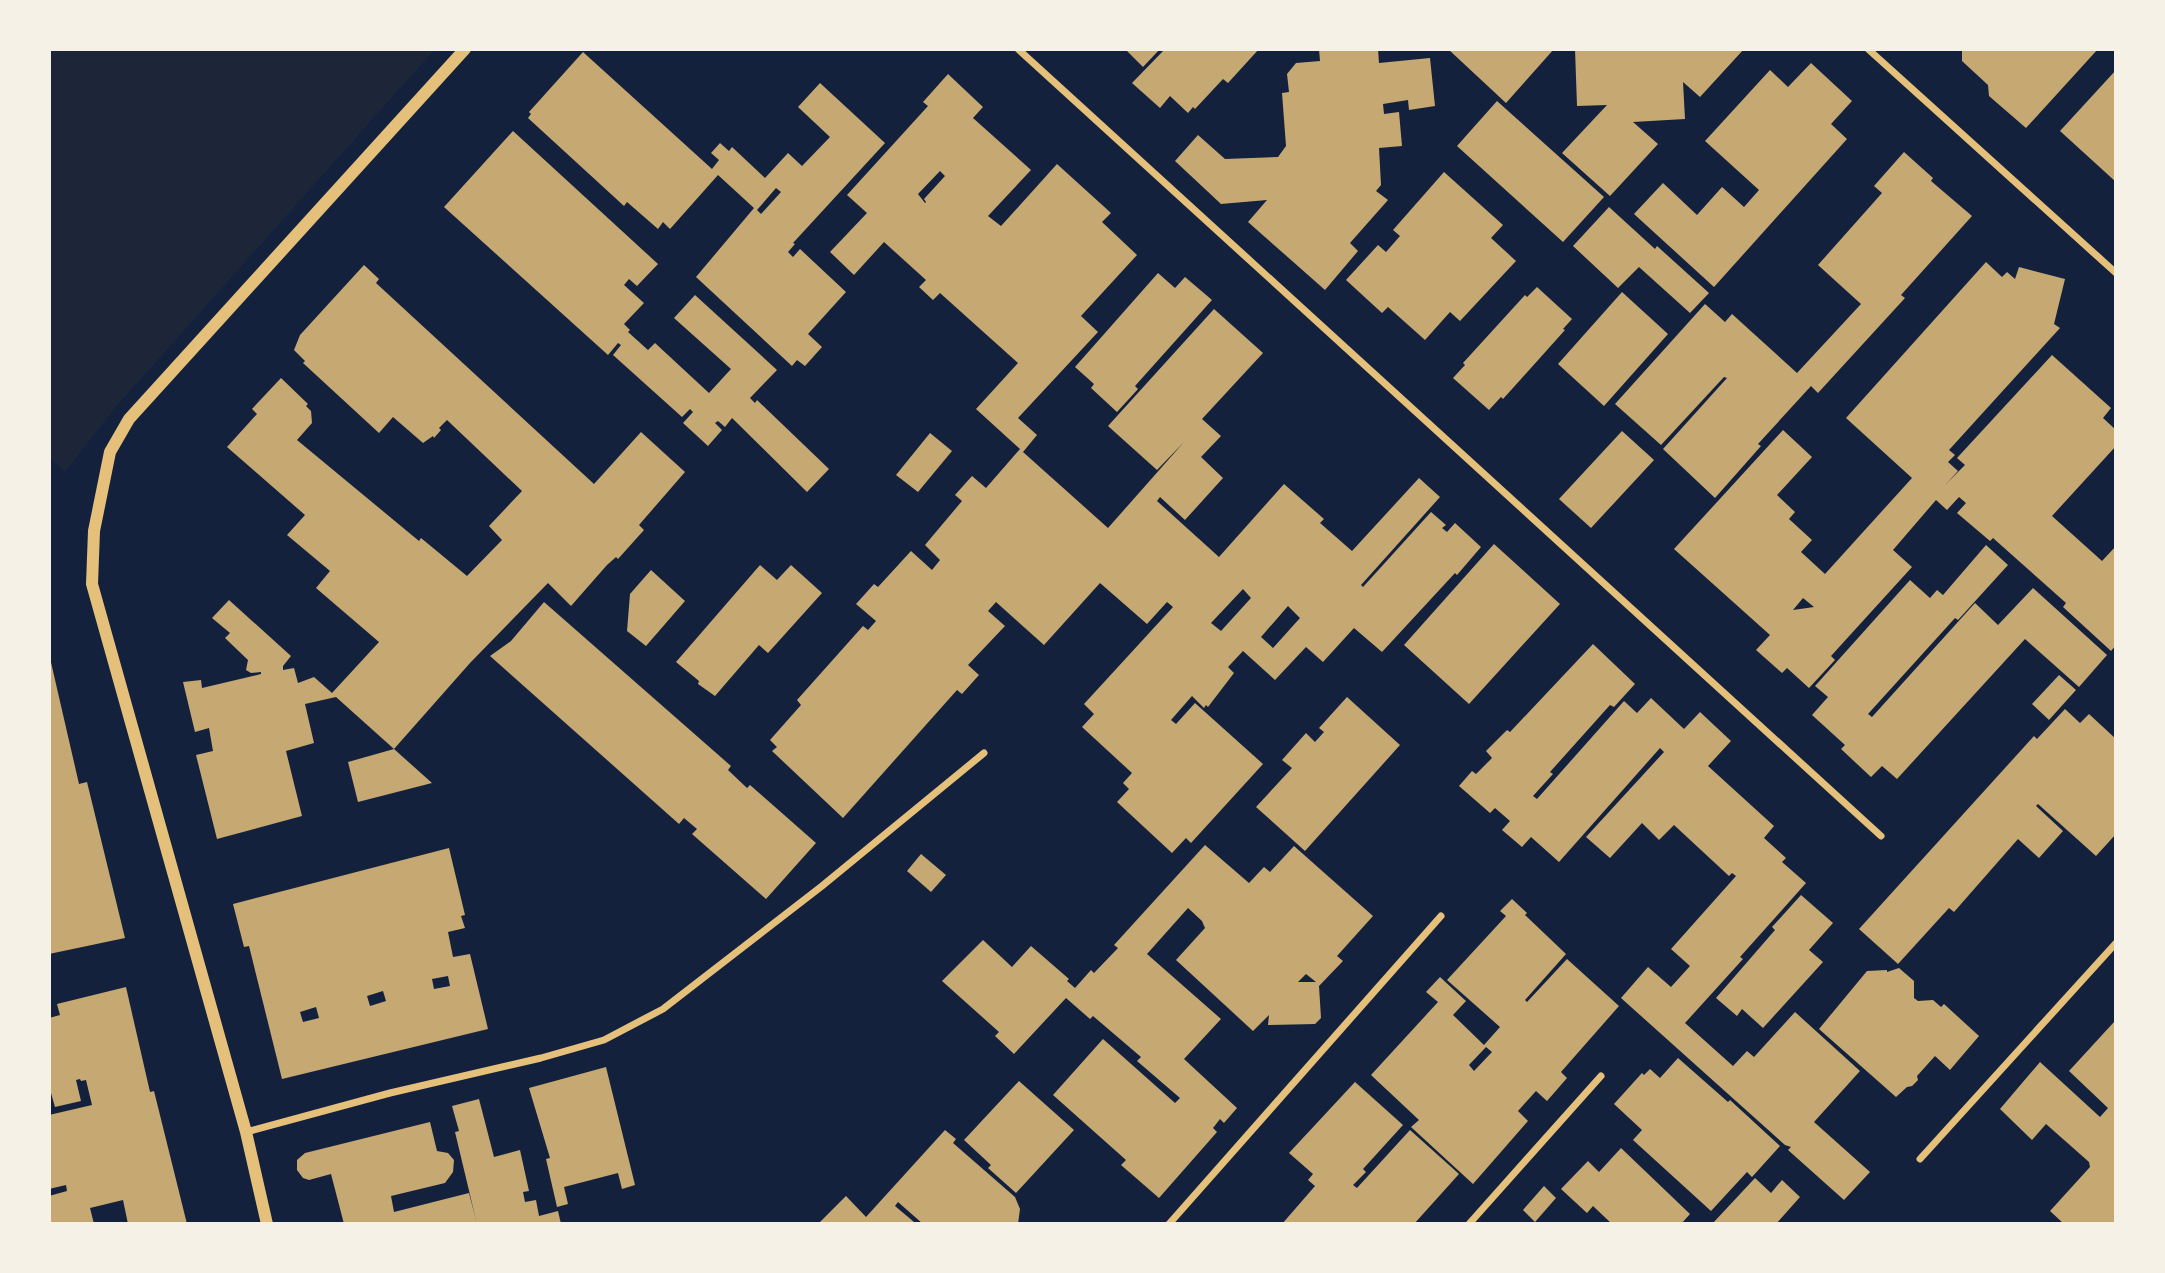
<svg xmlns="http://www.w3.org/2000/svg" width="2165" height="1273" font-family="'IBM Plex Sans',sans-serif">
  <style>
    .green { fill: #1d2539 }
    .building { fill: #c6a872; fill-rule: evenodd }
    .lines { fill: none; stroke-linecap: round; stroke-linejoin: round }
    .minor { stroke: #e5c07b; stroke-width: 7 }
    .tertiary { stroke: #e5c07b; stroke-width: 12 }
  </style>
  <rect width="100%" height="100%" fill="#14213d"/>
  <path class="green" d="M49 49H435L114 409 65 472 49 457Z"/>
  <path class="building" d="M1125 49H1160L1143 67Z
    M1165 49H1259L1228 83 1223 79 1195 109 1193 107 1188 113 1170 96 1160 108 1132 83Z
    M1319 49H1378L1379 63 1430 58 1435 106 1409 110 1408 100 1383 104 1384 114 1399 112 1402 146 1379 148 1381 185 1376 191 1388 200 1350 243 1358 251 1325 290 1248 222 1267 200 1221 204 1175 161 1198 135 1225 159 1278 157 1286 146 1282 93 1289 92 1287 74 1296 63 1320 61Z
    M1448 49H1554L1506 103Z
    M1575 49H1744L1700 97 1683 82 1685 119 1633 122 1658 144 1610 196 1562 153 1607 105 1577 106Z
    M1962 49H2098L2026 128 1989 96 1988 85 1962 61Z
    M583 52 712 169 719 160 711 153 720 143 729 151 732 147 765 178 788 153 802 166 830 137 798 107 820 83 885 143 793 243 795 244 788 252 793 257 800 249 846 292 808 334 822 347 805 366 797 360 792 366 696 277 754 208 718 175 670 229 663 222 658 229 627 202 624 206 528 118 531 114 529 112ZM776 188 781 192 761 214 757 210Z
    M1811 63 1852 101 1831 124 1847 139 1714 287 1634 214 1663 183 1697 215 1722 187 1744 207 1759 190 1705 141 1770 70 1788 87Z
    M2116 70V182L2060 131Z
    M948 74 983 107 973 118 1031 170 988 216 1001 226 1057 164 1111 213 1102 222 1137 255 1081 316 1098 332 1018 418 1037 435 1023 452 1108 528 1184 442 1157 470 1108 426 1214 309 1263 353 1202 419 1221 436 1201 457 1223 478 1185 520 1160 497 1157 501 1219 557 1284 484 1324 519 1320 523 1352 551 1419 478 1440 497 1361 585 1363 587 1431 512 1446 525 1442 528 1447 532 1455 523 1481 547 1457 575 1455 573 1382 652 1354 628 1323 662 1306 647 1275 680 1243 651 1228 667 1234 673 1208 707 1206 705 1204 708 1192 696 1171 720 1176 724 1195 703 1263 764 1191 843 1186 838 1172 853 1117 802 1129 789 1123 783 1132 773 1082 727 1094 714 1084 704 1173 607 1167 602 1147 624 1100 583 1044 645 996 602 988 611 1005 626 968 665 979 675 962 694 957 690 843 818 772 751 777 747 770 740 801 705 797 700 863 626 868 630 876 621 856 604 874 584 878 587 911 551 932 570 940 560 925 545 962 501 955 495 972 476 986 488 1020 449 976 409 1018 363 940 293 933 300 919 287 926 280 884 242 854 275 830 252 867 213 847 195 928 106 923 102ZM940 171 945 176 924 199 926 202 925 203 918 194ZM1243 589 1251 598 1221 631 1211 623ZM1288 606 1300 618 1273 648 1261 637Z
    M1497 101 1604 197 1563 242 1457 146Z
    M513 131 658 264 637 286 629 279 624 285 644 303 624 324 630 330 628 332 648 350 655 343 709 393 731 369 674 318 695 295 777 370 750 398 755 403 757 400 829 469 807 492 732 418 725 427 718 421 715 423 722 430 708 446 683 423 693 412 690 409 682 417 613 355 621 345 618 343 608 355 444 207Z
    M1904 152 1933 178 1931 181 1972 216 1901 295 1905 298 1818 393 1811 386 1758 444 1761 446 1715 498 1663 449 1727 378 1724 377 1661 445 1615 404 1705 304 1725 322 1732 314 1797 373 1861 304 1818 265 1882 193 1874 186Z
    M1444 172 1503 225 1491 238 1516 261 1460 321 1450 312 1425 340 1388 307 1382 313 1346 280 1378 245 1386 252 1400 236 1393 230Z
    M1609 207 1655 249 1657 246 1709 293 1690 313 1639 267 1618 288 1573 246Z
    M1986 262 2002 277 2007 272 2015 279 2019 267 2065 279 2054 324 2060 328 1949 450 1955 455 1948 462 1958 471 1946 484 1965 465 1957 458 2052 355 2111 408 2103 418 2116 430V446L2052 516 2102 561 2116 546V645L2111 651 2063 607 2066 603 1993 538 1990 541 1957 513 1966 503 1959 497 1947 510 1936 500 1893 550 1912 567 1831 656 1835 660 1809 688 1787 668 1782 673 1756 650 1770 635 1674 549 1783 430 1812 457 1777 495 1795 512 1789 519 1812 540 1801 552 1825 574 1912 478 1846 418ZM1803 598 1814 607 1793 610Z
    M364 265 379 279 376 283 594 484 641 432 685 472 639 525 644 530 618 559 616 557 607 565 571 606 548 583 470 663 394 749 336 697 305 704 314 743 286 751 302 816 217 839 196 755 213 751 209 728 195 732 183 682 201 680 202 688 261 674V672L251 673 246 670 248 660 225 638 230 633 212 618 229 600 291 656 283 666V670L294 668 298 683 314 677 332 693 379 642 316 588 330 571 287 535 305 515 227 447 257 414 252 409 281 378 308 404 306 406 311 411 312 423 297 440 419 541 421 538 467 576 502 540 489 526 522 491 447 420 439 428 441 430 434 438 433 436 423 443 393 417 379 433 303 363 305 361 294 350 300 335Z
    M1158 273 1175 288 1185 277 1212 300 1135 386 1138 389 1117 412 1091 388 1094 384 1075 367Z
    M1537 287 1572 319 1563 329 1565 330 1503 399 1501 397 1489 410 1453 378 1465 365 1463 363 1525 295 1527 297Z
    M1622 292 1668 334 1604 406 1558 364Z
    M1622 431 1654 460 1591 528 1559 499Z
    M930 433 952 451 918 492 896 475Z
    M1494 544 1560 604 1469 704 1404 645Z
    M1986 545 2008 565 1958 620 1955 618 1868 714 1872 717 1975 603 1998 625 2033 588 2107 655 2079 687 2025 639 1897 779 1882 766 1871 777 1841 749 1845 745 1812 715 1828 697 1815 686 1910 580 1930 598 1937 590 1943 595Z
    M760 565 777 580 791 565 822 593 768 653 759 645 715 696 698 684 699 681 676 662Z
    M651 570 685 601 646 646 627 631 630 594Z
    M544 602 731 766 728 770 747 788 750 785 816 843 766 899 692 834 697 829 684 818 679 824 490 656 511 641Z
    M1593 644 1635 684 1614 707 1610 705 1550 772 1553 774 1533 796 1537 799 1624 701 1637 713 1651 698 1684 729 1700 712 1731 741 1708 766 1774 826 1764 838 1786 858 1782 862 1806 883 1740 957 1743 959 1685 1023 1733 1066 1747 1051 1754 1057 1795 1012 1860 1071 1814 1122 1870 1172 1844 1200 1788 1150 1791 1147 1785 1145 1621 998 1648 967 1671 987 1690 966 1671 949 1736 876 1732 873 1729 876 1674 825 1659 840 1642 823 1610 858 1586 837 1664 752 1660 748 1559 862 1531 837 1522 847 1502 830 1510 821 1495 808 1490 813 1459 786 1472 771 1476 774 1492 758 1486 751 1507 730 1510 732Z
    M50 658 79 784 87 782 125 938 49 954Z
    M2059 675 2076 690 2049 720 2032 704Z
    M1347 697 1400 745 1305 851 1256 807 1292 768 1282 760 1306 733 1315 742 1324 732 1319 728Z
    M2065 709 2080 723 2089 714 2116 739V834L2096 856 2038 804 2036 806 2063 831 2039 858 2018 839 1954 912 1949 908 1898 964 1859 929 2034 736 2037 739Z
    M394 749 432 783 358 802 348 762Z
    M1205 845 1249 883 1264 867 1270 872 1294 846 1373 916 1337 956 1343 961 1319 986 1321 1018 1315 1024 1268 1025 1269 1015 1253 1031 1176 960 1205 928 1202 921 1188 908 1147 954 1221 1019 1184 1059 1237 1108 1224 1123 1220 1119 1213 1128 1217 1132 1159 1198 1121 1165 1126 1160 1053 1095 1103 1039 1175 1103 1180 1098 1137 1061 1141 1057 1093 1016 1090 1019 1066 998 1014 1054 995 1036 999 1032 942 981 983 940 1012 967 1031 946 1069 979 1067 981 1075 988 1091 970 1094 973 1118 948 1114 945ZM1306 974 1316 982H1298Z
    M449 848 465 915 461 916 465 928 448 932 453 957 470 954 488 1029 282 1079 249 946 244 947 233 904ZM448 976 450 986 434 989 432 979ZM383 991 386 1001 370 1006 367 996ZM316 1007 319 1018 303 1022 300 1012Z
    M921 854 946 875 931 892 907 871Z
    M1801 895 1833 923 1809 950 1823 962 1763 1028 1742 1009 1737 1016 1716 998 1775 930 1772 927Z
    M1512 899 1527 913 1525 915 1566 954 1525 1000 1527 1002 1567 959 1619 1006 1561 1072 1567 1078 1547 1101 1536 1091 1518 1111 1528 1121 1473 1184 1411 1127 1419 1120 1371 1075 1438 1002 1426 992 1440 977 1466 1001 1453 1015 1484 1045 1500 1027 1447 980 1506 916 1500 911ZM1486 1047 1492 1052 1474 1071 1469 1065Z
    M1899 968 1914 981V998L1918 1001 1933 1000 1941 1007 1944 1004 1979 1036 1950 1070 1935 1056 1917 1076 1918 1080 1912 1086 1907 1087 1896 1097 1819 1029 1867 971 1887 970V972Z
    M126 987 150 1092 154 1091 187 1224H128L123 1200 90 1208 94 1224H49V1196L67 1191 66 1185 49 1189V1115L92 1105 86 1080 81 1081 80 1079 76 1080 81 1101 55 1107 49 1086V1018L60 1015 57 1004Z
    M2114 1022 2116 1024V1224H2064L2050 1211 2090 1167 2089 1162 2046 1124 2032 1140 2000 1109 2040 1062 2100 1117 2108 1108 2069 1071Z
    M1678 1058 1728 1102 1730 1100 1780 1146 1752 1177 1747 1172 1711 1211 1633 1140 1642 1130 1614 1104 1642 1073 1644 1075 1650 1069 1660 1078Z
    M606 1067 635 1185 622 1189 618 1173 564 1187 568 1204 557 1207 546 1159 550 1158 529 1088Z
    M1019 1081 1074 1130 1016 1193 988 1168 991 1165 964 1140Z
    M1355 1082 1403 1125 1363 1169 1366 1172 1353 1185 1357 1188 1410 1130 1459 1174 1414 1224H1282L1315 1186 1308 1180 1313 1174 1289 1153Z
    M479 1099 494 1157 520 1150 529 1191 523 1192 525 1202 536 1200 539 1216 558 1211 561 1224H344L331 1174 309 1180 303 1178 297 1170V1160L305 1153 430 1122 437 1151 448 1153 454 1160 453 1172 445 1183 391 1196 394 1212 469 1193 476 1220 455 1132 459 1131 452 1106Z
    M945 1130 956 1139 953 1143 1015 1197 1020 1209 1018 1224H923L898 1202 895 1206 914 1222 911 1224H818L846 1196 866 1217Z
    M1621 1148 1690 1214 1681 1224H1612L1593 1206 1587 1213 1561 1189 1588 1161 1599 1172Z
    M1755 1178 1771 1193 1782 1180 1800 1197 1776 1224 1713 1223Z
    M1544 1186 1556 1198 1535 1222 1523 1210Z"/>
  <g class="lines">
    <path class="minor" d="M1018 49 1881 836
      M1868 49 2116 273
      M246 1132 390 1093 541 1058 604 1040 663 1009 822 886 984 753
      M1920 1159 2116 943
      M1169 1224 1441 916
      M1469 1224 1601 1076"/>
    <path class="tertiary" d="M267 1224 246 1132 92 584 94 531 110 452 129 419 465 49"/>
  </g>
  <rect width="2165" height="1273" fill="none" stroke="#f6f1e7" stroke-width="102"/>
</svg>
